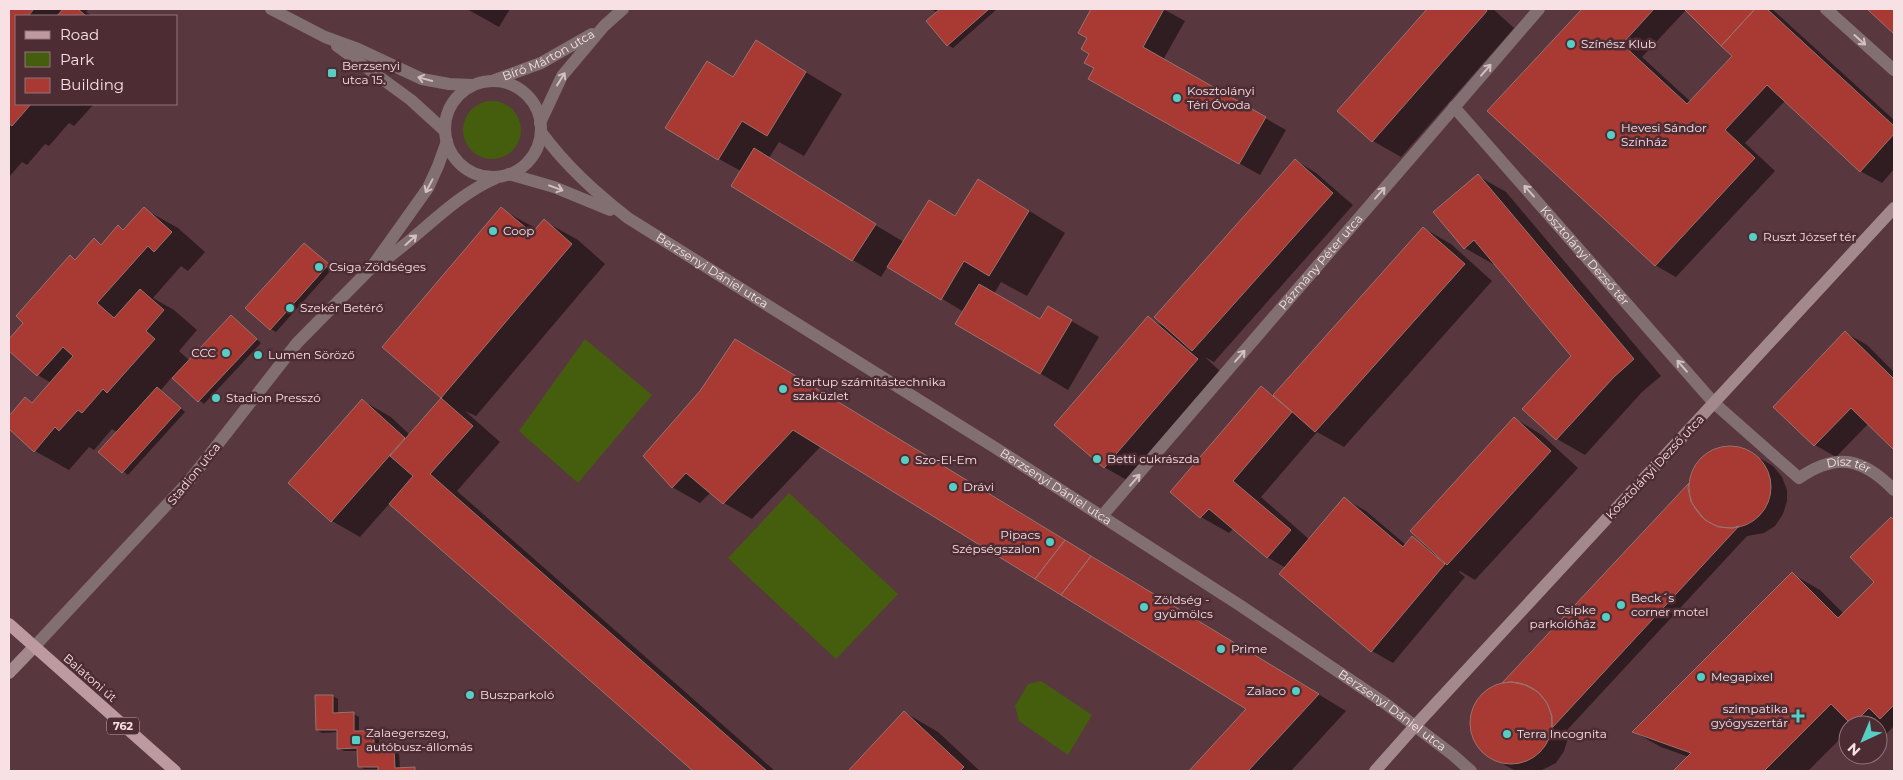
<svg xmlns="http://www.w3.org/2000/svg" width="1903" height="780" font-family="Montserrat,sans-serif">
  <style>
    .green { fill: #455e0e }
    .shadow { fill: #0007; fill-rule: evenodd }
    .building { fill: #a93933; stroke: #99726d }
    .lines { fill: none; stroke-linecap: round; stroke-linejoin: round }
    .street { stroke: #816f72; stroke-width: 12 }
    .secondary { stroke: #a3888c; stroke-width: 12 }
    .primary { stroke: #bd9aa0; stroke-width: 12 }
    .oneway { stroke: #d4bfc2 }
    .poi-dot { fill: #56cec3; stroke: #4e2c33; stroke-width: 2 }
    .labels { text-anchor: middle; stroke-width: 5; stroke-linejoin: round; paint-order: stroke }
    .shield { fill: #4e2c33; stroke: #c4abaf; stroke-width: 1 }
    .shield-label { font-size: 11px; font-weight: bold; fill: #f7e1e4 }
    .poi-label { font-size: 12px; fill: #f7e1e4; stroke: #4e2c33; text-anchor: start }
    .street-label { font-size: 12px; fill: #f7e1e4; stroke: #4e2c33 }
  </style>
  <rect width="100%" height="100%" fill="#59373e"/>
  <path class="green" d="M463 130a29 29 0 1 1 58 0a29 29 0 1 1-58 0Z
    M585 339 652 395 578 483 519 431Z
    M789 493 898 594 836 659 728 558Z
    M1041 681 1092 715 1068 755 1019 721 1015 706 1028 684Z"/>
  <path class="shadow" d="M9 9H89L86 12 93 16H16V104H94L74 126 69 123 49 146 45 144 27 165 22 162 9 177Z
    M467 9H510L499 27Z
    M931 9H997L953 48 948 45 938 13Z
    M1093 9H1163L1185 21 1163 60 1286 130 1260 175 1090 79 1096 68 1089 38 1079 33Z
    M1428 9H1493L1514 28 1401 157 1373 141 1339 111Z
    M1583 9H1772L1894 120V169L1882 183 1860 171 1785 101 1745 143 1775 171 1676 277 1655 265 1489 111ZM1686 10 1734 56 1691 102 1642 57Z
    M756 42 842 94 804 156 779 142 769 158 870 222 904 242 956 217 1015 202 1065 233 1027 296 1001 282 994 294 1041 321 1049 308 1099 337 1068 390 957 324 964 312 888 266 881 277 732 186 741 171 719 159 734 78Z
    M1295 160 1316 173 1353 205 1214 362 1205 357 1225 376 1132 483 1104 467 1148 318 1167 328Z
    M1478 176 1506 192 1661 376 1642 392 1585 455 1557 439 1573 356 1494 263 1493 264 1465 248Z
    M144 209 178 228 205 252 188 271 181 266 153 298 174 310 197 330 179 351 190 361 231 316 261 343 204 404 172 377 161 390 185 412 128 475 100 452 117 432 112 429 94 450 89 447 69 470 35 451 9 428V418L26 399 33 403 51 383 38 375 9 349V341L25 323 70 257 76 260 94 240 103 245 119 227 125 230Z
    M501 209 537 229 544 221 578 240 605 264 476 416 465 411 500 442 457 491 775 771H695L390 503 360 537 332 521 363 401 391 417 410 435 443 397 384 346Z
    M1423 228 1451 244 1492 281 1344 447 1317 432 1261 497 1310 540 1345 499 1366 511 1406 545 1412 538 1427 547 1514 418 1542 435 1578 468 1475 580 1460 571 1459 572 1465 577 1393 663 1372 651 1286 568 1267 557 1234 528 1229 533 1201 517 1172 492 1261 388 1274 395Z
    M305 244 333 268 276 332 271 329Z
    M1846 333 1867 345 1894 372V449L1868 424 1836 457 1815 445 1775 407Z
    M763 357 1346 711 1291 771H1191L1248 709 821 446 752 519 724 503 711 492 700 503 672 487Z
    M1730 446 1744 449 1773 466 1782 477 1787 490V501L1783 514 1775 526 1764 533 1747 536 1568 729V738L1564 751 1556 763 1540 771H1516L1488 756 1481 750 1474 738 1471 724 1473 711 1479 699 1490 689 1503 684 1690 485 1691 474 1698 462 1708 452 1721 447Z
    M1891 518 1894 520V726L1880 740 1878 739V725H1848V731L1808 771H1674L1689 757 1661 747 1634 732 1792 574 1820 590 1844 614 1876 582Z
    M333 696 338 699V714H353L359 717V732H374L379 735V751H394L399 754 400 769H415L419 771H379V769H364L359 766V751H344L338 748V732L322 733 317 730Z
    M904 712 938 732 980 771H849Z"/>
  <path class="building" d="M9 9H34L28 16H16V104H31L12 126 9 124Z
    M63 9H78L86 16H57Z
    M940 9H989L947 46 926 21Z
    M1091 9H1164L1143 47 1266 117 1239 164 1088 79 1094 68 1084 63 1089 54 1081 49 1087 38 1078 33Z
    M1427 9H1485L1487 11 1372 142 1337 111Z
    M1582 9H1654L1622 44 1687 104 1732 56 1721 46 1755 9H1767L1894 126V134L1860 172 1767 85 1725 130 1755 158 1655 266 1487 111Z
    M1684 9H1755L1721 46Z
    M1867 9H1894V34Z
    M756 40 806 72 767 136 742 121 718 160 665 128 707 61 733 77Z
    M754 148 876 224 852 261 731 186Z
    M1295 159 1333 193 1192 351 1154 317Z
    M1478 174 1634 359 1614 377 1556 440 1522 409 1571 356 1474 240 1464 249 1433 212Z
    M978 179 1029 211 989 276 964 261 941 300 887 267 929 200 955 216Z
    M144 207 172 232 154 252 148 246 97 303 114 318 140 289 164 310 146 331 155 339 107 393 103 389 82 413 78 410 59 431 55 427 34 452 9 429V416L25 397 32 403 73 356 63 347 37 376 9 351V339L23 323 16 316 70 255 75 260 94 238 101 245 118 225 123 230Z
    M501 207 532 233 544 219 572 244 441 398 382 347Z
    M1423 227 1465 264 1315 432 1273 395Z
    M304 243 329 264 270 330 245 308Z
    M979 284 1040 319 1048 306 1072 320 1040 374 955 324Z
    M231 315 257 339 198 402 172 378Z
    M1148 316 1198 359 1104 468 1054 425Z
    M1845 331 1894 379V450L1851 408 1814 446 1773 407Z
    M735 339 1065 540 1035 579 793 430 723 504 686 473 672 488 643 456 700 391Z
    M1261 386 1292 412 1233 481 1291 530 1267 558 1209 509 1200 518 1170 492Z
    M157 387 181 408 122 473 98 452Z
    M441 398 473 426 430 474 767 771H693L389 504 413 476 390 456Z
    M362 399 405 438 331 522 288 483Z
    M1514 417 1551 451 1447 565 1410 531Z
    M1689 487a41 41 0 1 1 82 0a41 41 0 1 1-82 0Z
    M1689 483 1688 488 1691 502 1705 520 1718 527 1733 528 1739 526 1552 728V716L1547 703 1538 692 1525 685 1511 682 1502 683Z
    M1344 497 1403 547 1412 536 1445 564 1371 652 1279 574Z
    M1891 517 1894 520V705L1880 719 1869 708 1852 725 1831 704 1764 771H1673L1691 753 1632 732 1792 572 1838 618 1874 582 1850 557Z
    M1065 540 1091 556 1061 595 1035 579Z
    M1091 556 1319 694 1248 771H1189L1246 709 1061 595Z
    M1470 723a41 41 0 1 1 82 0a41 41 0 1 1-82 0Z
    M315 695H333V713L354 712V731H374V750L394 749 395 768 415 767V771H378V767H358L357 748 337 749V730H316Z
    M904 711 964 767 960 771H848Z"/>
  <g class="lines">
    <g class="street">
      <path d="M271 9 325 37 358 49 422 79 449 84 473 85"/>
      <path d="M1826 9 1894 70"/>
      <path d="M337 46 411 100 445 131"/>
      <path id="s1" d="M495 80 541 63 592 34"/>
      <circle cx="493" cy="129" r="48"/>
      <path id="s2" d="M1454 107 1714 403 1799 478C1837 452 1863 458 1894 490"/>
      <path d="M540 123 562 76 604 26 623 9"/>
      <path id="s3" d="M541 132C566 166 595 192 628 218L994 447 1241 606 1386 704 1453 755 1471 771"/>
      <path d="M509 174 554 187 610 210"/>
      <path d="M376 266C418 239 450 198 496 178"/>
      <path id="s4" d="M1102 516 1539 9"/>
      <path d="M34 647 189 481 297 343 371 268 428 188 438 166 447 141"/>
    </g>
    <path class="secondary" d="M9 673 34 647
      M1375 771 1415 726 1894 208"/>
    <path class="primary" d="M9 624 175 771"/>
  </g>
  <defs><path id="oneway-shaft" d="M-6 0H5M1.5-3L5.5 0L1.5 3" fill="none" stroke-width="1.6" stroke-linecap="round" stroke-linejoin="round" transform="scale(1.25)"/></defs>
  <g class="oneway">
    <use href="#oneway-shaft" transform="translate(1860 40) rotate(42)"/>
    <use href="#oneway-shaft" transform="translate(1486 70) rotate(-49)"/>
    <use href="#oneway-shaft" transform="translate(425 79) rotate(-165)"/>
    <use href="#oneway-shaft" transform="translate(561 79) rotate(-58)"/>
    <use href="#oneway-shaft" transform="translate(429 186) rotate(118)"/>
    <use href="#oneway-shaft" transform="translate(556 188) rotate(20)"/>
    <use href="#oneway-shaft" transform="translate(1529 191) rotate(-132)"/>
    <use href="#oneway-shaft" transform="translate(1380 193) rotate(-49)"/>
    <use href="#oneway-shaft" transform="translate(411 240) rotate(-42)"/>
    <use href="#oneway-shaft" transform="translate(1240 356) rotate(-49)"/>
    <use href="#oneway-shaft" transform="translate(1682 366) rotate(-131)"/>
    <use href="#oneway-shaft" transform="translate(1135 480) rotate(-49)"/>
  </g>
  <g class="poi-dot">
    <circle cx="1571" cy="44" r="5"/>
    <rect x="327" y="68" width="10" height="10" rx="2.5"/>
    <circle cx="1177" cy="98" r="5"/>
    <circle cx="1611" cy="135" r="5"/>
    <circle cx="493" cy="231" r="5"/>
    <circle cx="1753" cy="237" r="5"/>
    <circle cx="319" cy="267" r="5"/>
    <circle cx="290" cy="308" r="5"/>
    <circle cx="226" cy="353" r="5"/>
    <circle cx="258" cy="355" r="5"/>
    <circle cx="783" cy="389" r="5"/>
    <circle cx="216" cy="398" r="5"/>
    <circle cx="1097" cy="459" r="5"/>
    <circle cx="905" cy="460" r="5"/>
    <circle cx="953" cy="487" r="5"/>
    <circle cx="1050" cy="542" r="5"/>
    <circle cx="1621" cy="605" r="5"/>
    <circle cx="1144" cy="607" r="5"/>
    <circle cx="1606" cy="617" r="5"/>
    <circle cx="1221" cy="649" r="5"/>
    <circle cx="1701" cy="677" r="5"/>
    <circle cx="1296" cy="691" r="5"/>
    <circle cx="470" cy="695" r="5"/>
    <path d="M1795.5 708.5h5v5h5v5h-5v5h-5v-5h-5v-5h5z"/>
    <circle cx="1507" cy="734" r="5"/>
    <rect x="351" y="735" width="10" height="10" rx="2.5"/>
  </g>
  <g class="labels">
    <rect class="shield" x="107" y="717.5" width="32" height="17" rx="4"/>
    <g class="shield-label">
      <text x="123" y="730">762</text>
    </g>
    <g class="poi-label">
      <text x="1581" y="48">Színész Klub</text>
      <text x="342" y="70">Berzsenyi<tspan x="342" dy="14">utca 15.</tspan></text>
      <text x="1187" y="95">Kosztolányi<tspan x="1187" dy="14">Téri Óvoda</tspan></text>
      <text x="1621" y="132">Hevesi Sándor<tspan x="1621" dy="14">Színház</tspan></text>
      <text x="503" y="235">Coop</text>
      <text x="1763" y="241">Ruszt József tér</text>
      <text x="329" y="271">Csiga Zöldséges</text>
      <text x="300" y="312">Szekér Betérő</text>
      <text x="216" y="357" text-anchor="end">CCC</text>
      <text x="268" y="359">Lumen Söröző</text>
      <text x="793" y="386">Startup számítástechnika<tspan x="793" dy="14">szaküzlet</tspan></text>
      <text x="226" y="402">Stadion Presszó</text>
      <text x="1107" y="463">Betti cukrászda</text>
      <text x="915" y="464">Szo-El-Em</text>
      <text x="963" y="491">Drávi</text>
      <text x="1040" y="539" text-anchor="end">Pipacs<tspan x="1040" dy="14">Szépségszalon</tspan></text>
      <text x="1631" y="602">Beck´s<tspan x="1631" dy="14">corner motel</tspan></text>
      <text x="1154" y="604">Zöldség -<tspan x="1154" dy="14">gyümölcs</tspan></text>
      <text x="1596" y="614" text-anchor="end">Csipke<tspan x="1596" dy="14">parkolóház</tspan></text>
      <text x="1231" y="653">Prime</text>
      <text x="1711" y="681">Megapixel</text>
      <text x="1286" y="695" text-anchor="end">Zalaco</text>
      <text x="480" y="699">Buszparkoló</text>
      <text x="1788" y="713" text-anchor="end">szimpatika<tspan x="1788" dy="14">gyógyszertár</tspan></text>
      <text x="366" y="737">Zalaegerszeg,<tspan x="366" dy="14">autóbusz-állomás</tspan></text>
      <text x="1517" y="738">Terra Incognita</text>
    </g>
    <g class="street-label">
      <text dy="4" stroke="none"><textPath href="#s1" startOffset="59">Bíró Márton utca</textPath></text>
      <text dy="4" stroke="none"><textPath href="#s2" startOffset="198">Kosztolányi Dezső tér</textPath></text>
      <text dy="4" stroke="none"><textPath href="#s4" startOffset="335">Pázmány Péter utca</textPath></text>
      <text dy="4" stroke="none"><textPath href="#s3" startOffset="222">Berzsenyi Dániel utca</textPath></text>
      <text transform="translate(1655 467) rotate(-47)" y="4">Kosztolányi Dezső utca</text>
      <text dy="4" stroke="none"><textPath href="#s2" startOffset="561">Dísz tér</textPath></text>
      <text transform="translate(194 474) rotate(-51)" y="4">Stadion utca</text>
      <text dy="4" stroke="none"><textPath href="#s3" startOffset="628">Berzsenyi Dániel utca</textPath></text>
      <text transform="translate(90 678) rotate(41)" y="4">Balatoni út</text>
      <text dy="4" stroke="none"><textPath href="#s3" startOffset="1032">Berzsenyi Dániel utca</textPath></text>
    </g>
  </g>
  <rect width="1903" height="780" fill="none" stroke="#f7e1e4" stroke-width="20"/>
  <rect x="15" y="15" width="162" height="90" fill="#4e2c33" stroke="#92747a"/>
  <rect x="25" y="31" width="25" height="8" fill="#bd9aa0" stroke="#92747a"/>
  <text x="60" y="40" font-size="15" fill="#f7e1e4">Road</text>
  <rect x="25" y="52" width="25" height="15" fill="#455e0e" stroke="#92747a"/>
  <text x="60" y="65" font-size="15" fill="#f7e1e4">Park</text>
  <rect x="25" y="78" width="25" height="15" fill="#a93933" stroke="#92747a"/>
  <text x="60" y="90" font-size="15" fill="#f7e1e4">Building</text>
  <g transform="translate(1863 740) rotate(224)"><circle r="24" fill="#4e2c33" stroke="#92747a"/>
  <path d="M0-4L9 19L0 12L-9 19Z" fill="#56cec3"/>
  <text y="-8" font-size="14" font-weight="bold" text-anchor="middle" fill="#f7e1e4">N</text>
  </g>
</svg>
